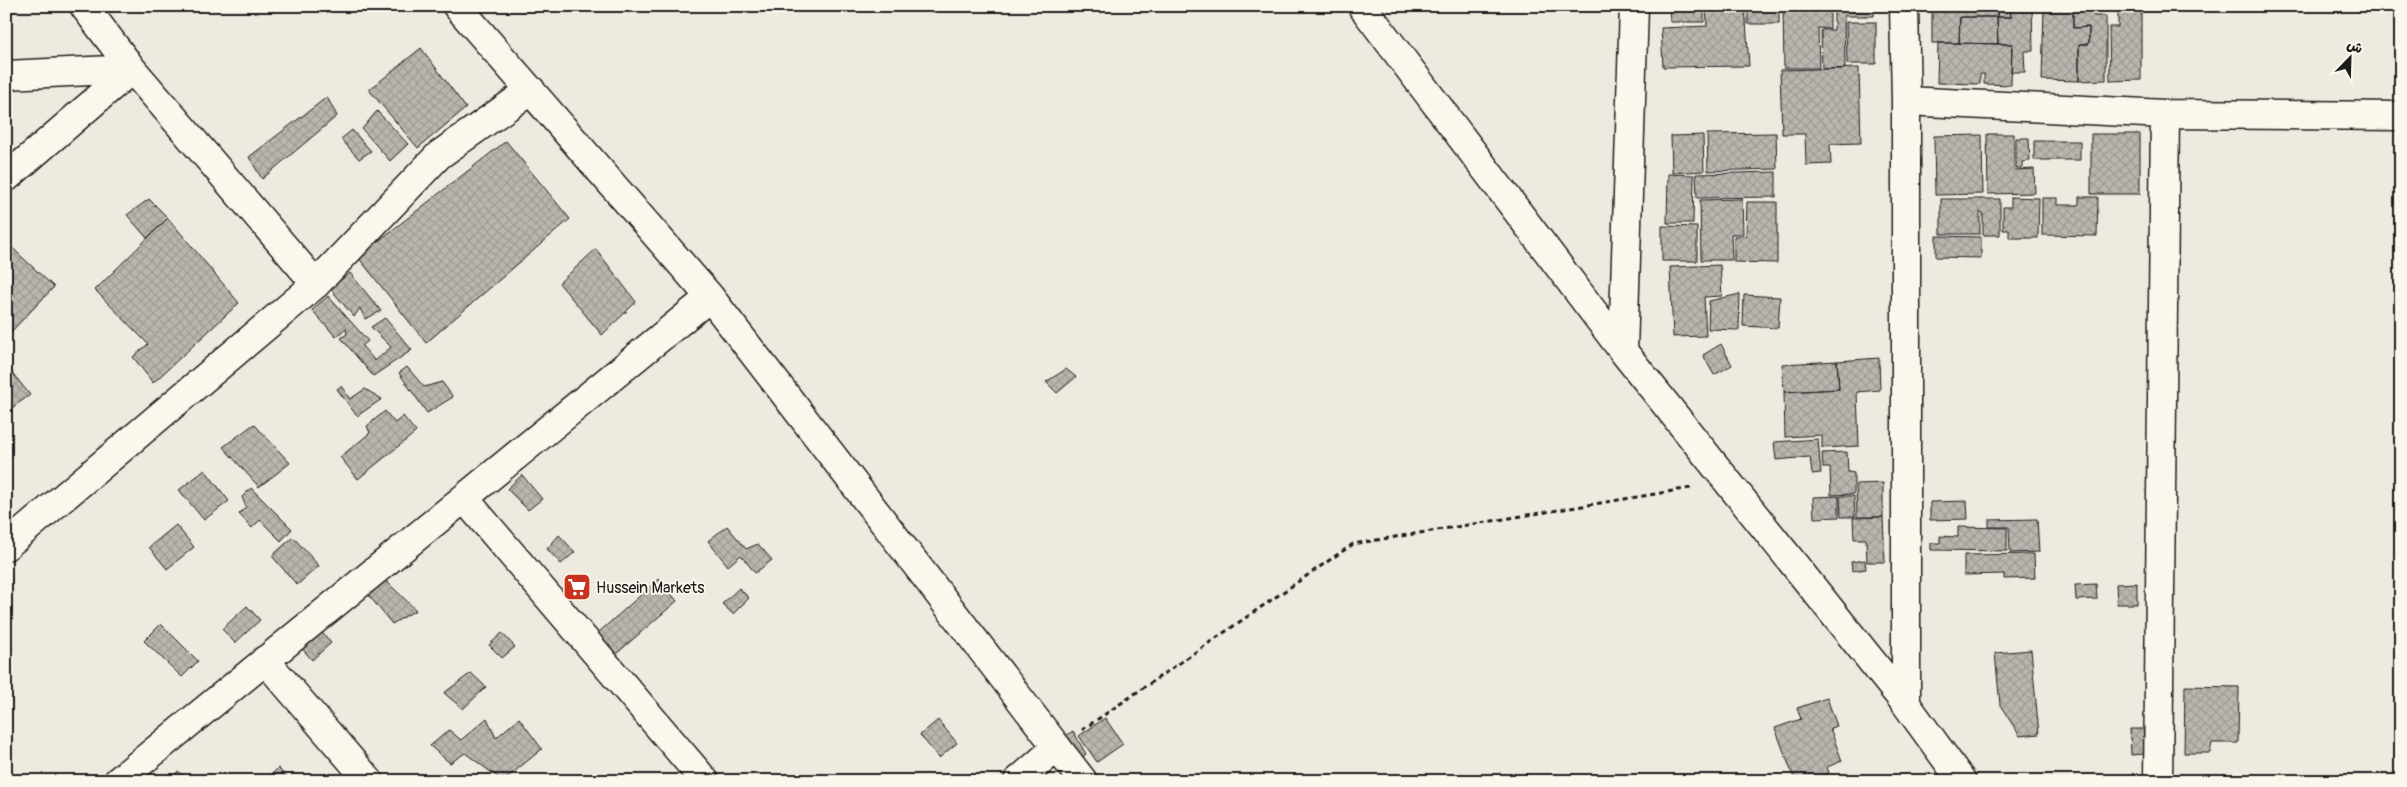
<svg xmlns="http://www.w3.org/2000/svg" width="2407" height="787" font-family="Pangolin,'Playpen Sans Arabic',sans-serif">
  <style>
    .building { fill: url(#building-cross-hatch); stroke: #1c1c1c }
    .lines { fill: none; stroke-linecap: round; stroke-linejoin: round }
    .minor-casing { stroke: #1c1c1c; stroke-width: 31 }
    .path { stroke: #1c1c1c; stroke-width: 3; stroke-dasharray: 5 4; stroke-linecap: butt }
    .minor { stroke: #fbf7ec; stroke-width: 28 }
    .labels { text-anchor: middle; stroke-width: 4; stroke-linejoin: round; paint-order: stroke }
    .poi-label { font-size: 16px; fill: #1c1c1c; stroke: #fbf7ec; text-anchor: start }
  </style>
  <defs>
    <pattern id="building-cross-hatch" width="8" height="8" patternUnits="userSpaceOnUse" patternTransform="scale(1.25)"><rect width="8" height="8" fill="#b9b6af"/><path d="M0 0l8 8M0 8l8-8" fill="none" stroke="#9e9c96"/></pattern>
  </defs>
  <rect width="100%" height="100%" fill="#eeeadf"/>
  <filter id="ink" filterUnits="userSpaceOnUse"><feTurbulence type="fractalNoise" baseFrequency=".02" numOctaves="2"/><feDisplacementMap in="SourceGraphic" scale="10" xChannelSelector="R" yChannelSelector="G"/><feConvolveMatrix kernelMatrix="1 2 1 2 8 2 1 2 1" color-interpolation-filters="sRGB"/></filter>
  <g filter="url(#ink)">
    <path class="building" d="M1669 6H1704V22H1670Z
      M1706 6H1745L1749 66 1663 67 1661 28 1707 26Z
      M1748 6H1779V24H1748Z
      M1932 6H1997V17H1960L1959 43H1932Z
      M1997 6H2010L2011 17H1997Z
      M2010 6H2032L2033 51H2024L2025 72H2011L2012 44H1998L1997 17H2011Z
      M2044 6H2073V28L2089 27V44H2079V81L2042 80Z
      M2073 6H2094V16H2106V80L2079 81V44H2089V27L2073 28Z
      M2118 6H2141V80L2110 81 2109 27H2118Z
      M1830 7V29L1818 28 1819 68H1784L1783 8Z
      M1834 7H1874V16H1844L1845 69H1822L1821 30H1834Z
      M1960 17H1997L1998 44 1959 43Z
      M1846 22H1876V64H1847Z
      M1938 43 2012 44 2011 85 1984 84V74H1980V84L1937 83Z
      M421 48 466 108 418 148 369 90Z
      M1859 68 1861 143 1830 144 1831 164 1806 165 1805 134H1782L1780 70Z
      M327 97 337 116 262 179 249 157Z
      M377 111 408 144 390 161 362 129Z
      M352 130 371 151 359 159 341 139Z
      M1776 133 1777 169 1708 171 1707 134Z
      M1987 134H2014V170L2034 169 2035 193 1988 194Z
      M2091 134H2140V194H2091Z
      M1703 135 1704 171 1672 173 1671 136Z
      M1982 135 1983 194 1935 195 1934 136Z
      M2016 138H2029L2030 161 2022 162V168H2016Z
      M506 141 570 219 426 343 358 257Z
      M2034 141H2080V160H2034Z
      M1776 172V197L1697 198 1696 174Z
      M1668 174 1694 175 1693 223H1667Z
      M2011 197 2039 198 2038 238H2009V230H2003V207H2011Z
      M2079 197H2098L2097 236 2042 235V198H2057V205H2079Z
      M149 199 168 218 147 238 127 215Z
      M1742 199 1743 234H1731L1732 260H1701L1700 200Z
      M1941 199H2000V235H1983V213L1980 212V234H1941Z
      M1747 202H1777V263L1734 262V236H1746Z
      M168 218 239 303 153 383 133 357 148 344 95 290Z
      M1662 226 1697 227V261H1662Z
      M1936 236 1981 237V258L1936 257Z
      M6 242 54 287 8 335 6 334Z
      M596 249 636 302 602 335 559 283Z
      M1720 265 1722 296 1704 297 1706 336 1673 337 1670 267Z
      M350 273 381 311 365 319 360 308 354 317 330 288Z
      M1740 294 1739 330 1708 329 1709 301Z
      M1744 295 1780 297 1778 328 1743 326Z
      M328 296 368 341 362 346 375 361 391 347 371 327 385 318 412 350 373 376 341 338 347 334 346 328 336 337 312 310Z
      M1721 344 1732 365 1714 375 1703 355Z
      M1879 358 1880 390 1857 392 1859 446 1822 448V435L1785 437 1784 392 1839 389 1837 361Z
      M1837 361 1839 389 1784 392 1782 364Z
      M6 365 30 395 6 412Z
      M407 367 424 387 442 382 453 397 427 413 399 373Z
      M1066 369 1076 377 1057 393 1046 382Z
      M341 386 350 399 365 389 382 399 357 416 337 389Z
      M385 411 395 423 403 416 416 432 358 479 340 457 370 433 367 426Z
      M254 424 290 463 259 487 223 447Z
      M1818 439 1821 473 1812 474 1810 457 1776 460 1774 442Z
      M1847 452 1848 472 1854 473V494L1831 495 1830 468H1823L1822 453Z
      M205 470 229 501 204 520 179 490Z
      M522 475 542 499 528 510 507 489Z
      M1883 483V517H1857L1856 484Z
      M251 488 292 529 281 541 260 520 252 528 239 514 246 507 242 497Z
      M1839 496V517L1814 518 1813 497Z
      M1840 496H1854L1855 517H1841Z
      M1967 501 1968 519 1930 520V502Z
      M1883 517 1885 562H1867L1866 539H1854L1853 518Z
      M2037 519 2039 552 2010 553 2009 527H1989V520Z
      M176 525 194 547 167 569 149 547Z
      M727 526 746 549 758 544 772 560 755 573 741 555 728 566 708 541Z
      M1958 527 2007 528V551L1931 550V543H1940V536L1958 537Z
      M559 535 575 552 561 564 547 549Z
      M293 537 319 566 297 585 272 556Z
      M2034 554 2035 578 2004 579V574L1964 575V555Z
      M1865 560 1866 569 1852 571 1851 562Z
      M384 579 416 610 392 624 366 592Z
      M659 579 677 601 608 661 590 640Z
      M2137 583V604H2117L2116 584Z
      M2096 584 2097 599 2076 600 2075 585Z
      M739 588 749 598 733 614 722 604Z
      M247 606 260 620 235 643 222 629Z
      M161 624 198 661 182 677 144 641Z
      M318 628 331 643 312 660 299 645Z
      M502 633 515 647 502 658 489 645Z
      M2031 650 2039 734 2020 736 2000 705 1995 653Z
      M471 673 486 687 463 709 444 693Z
      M2185 686 2239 687 2238 743H2212L2210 753H2184Z
      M1827 698 1837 726 1830 728 1842 761 1827 767 1829 773 1808 781H1795L1775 728 1801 719 1797 708Z
      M487 718 496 738 519 718 542 749 503 781 465 753 450 763 430 746 449 730 461 740Z
      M1105 718 1123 744 1097 762 1079 736Z
      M938 720 957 743 939 758 920 735Z
      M2130 729H2144L2145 754 2131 755Z
      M1073 731 1086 754 1072 767 1056 742Z
      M278 768 290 781H265Z
      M178 771 189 781H170Z"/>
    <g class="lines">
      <defs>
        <path id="minor" d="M84 6 132 69 316 284
          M457 6 710 297 1083 781
          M1362 6 1623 351 1906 704 1962 781
          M1904 6 1906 101V704
          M6 75 132 69 6 178
          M1906 101 2165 114 2401 116
          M1623 351 1634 6
          M464 498 705 781
          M6 546 316 284 439 155 531 90
          M265 660 369 781
          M118 781 710 297
          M1018 781 1057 747
          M2158 781 2165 114"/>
      </defs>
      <use href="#minor" class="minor-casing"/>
      <path class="path" d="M1082 730 1353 544 1691 488"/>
      <use href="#minor" class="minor"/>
    </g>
  </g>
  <defs>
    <symbol id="supermarket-square" viewBox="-11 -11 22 22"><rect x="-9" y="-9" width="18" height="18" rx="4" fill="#c8321e" stroke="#fbf7ec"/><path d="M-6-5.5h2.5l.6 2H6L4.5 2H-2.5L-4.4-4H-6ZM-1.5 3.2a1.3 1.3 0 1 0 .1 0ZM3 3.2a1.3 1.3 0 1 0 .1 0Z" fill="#fff"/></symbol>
  </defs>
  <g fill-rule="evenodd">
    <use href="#supermarket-square" x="561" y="571" width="32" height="32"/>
  </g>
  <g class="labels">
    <g class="poi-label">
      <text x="596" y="593">Hussein Markets</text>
    </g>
  </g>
  <rect width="2407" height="787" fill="none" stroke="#fbf7ec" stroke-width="25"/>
  <rect x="12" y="12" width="2382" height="762" fill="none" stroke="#1c1c1c" stroke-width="2" filter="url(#ink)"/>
  <g transform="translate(2350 58) rotate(23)" stroke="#fbf7ec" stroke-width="4" paint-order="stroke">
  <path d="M0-4L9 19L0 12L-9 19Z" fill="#1c1c1c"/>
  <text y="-8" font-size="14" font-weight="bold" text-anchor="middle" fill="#1c1c1c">ش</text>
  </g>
</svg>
